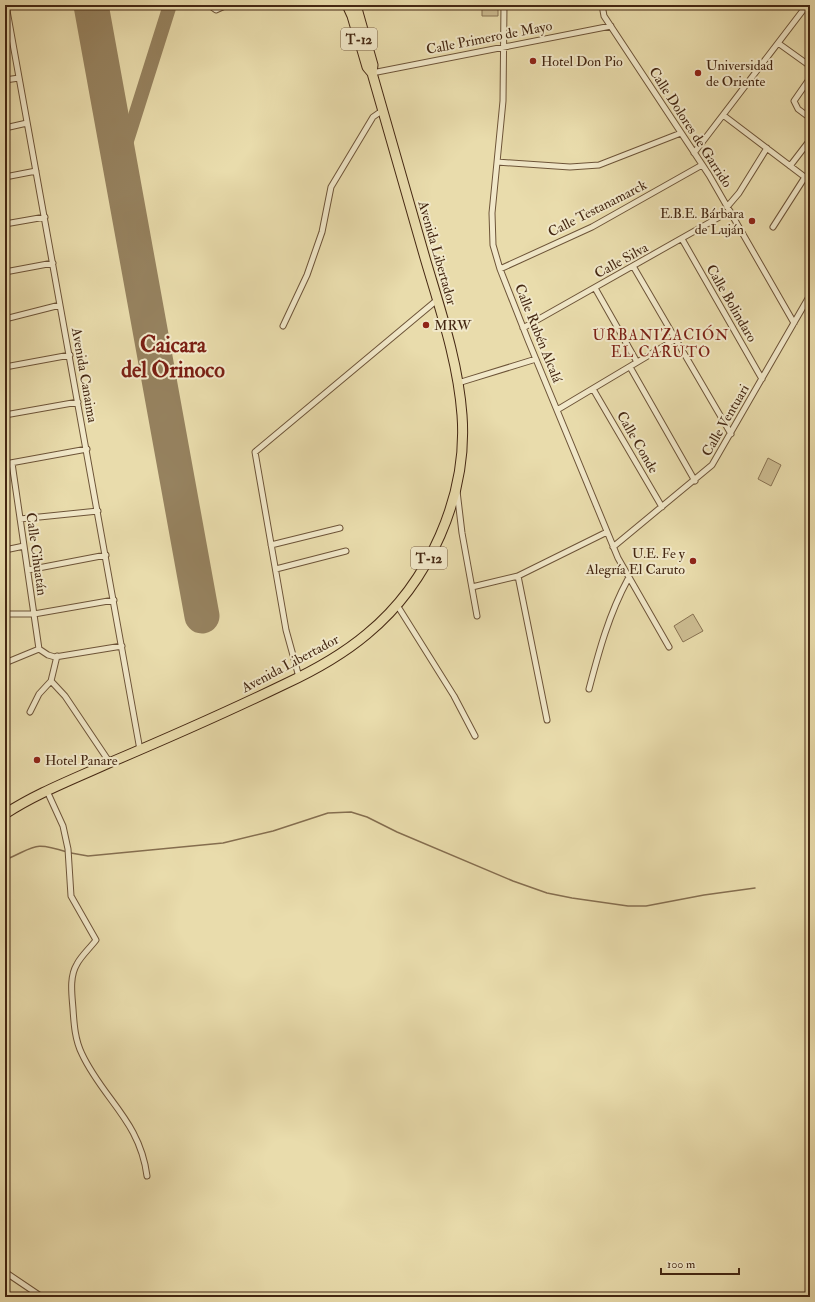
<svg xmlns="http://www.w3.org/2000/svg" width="815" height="1302" font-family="'IM FELL Double Pica',serif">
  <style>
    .green { fill: #cdbd92; stroke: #887252 }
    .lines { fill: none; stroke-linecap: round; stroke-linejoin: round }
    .stream { stroke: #856e4f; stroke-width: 1.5 }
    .taxiway { stroke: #96825f; stroke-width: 14 }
    .runway { stroke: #96825f; stroke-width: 35 }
    .street-casing { stroke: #6d5438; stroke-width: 7 }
    .highway-casing { stroke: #442712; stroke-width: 11 }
    .street { stroke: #f1e8c9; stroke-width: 5 }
    .highway { stroke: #e9dcac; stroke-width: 9 }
    .poi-dot { fill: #8f2418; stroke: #f1e8c9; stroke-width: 1.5 }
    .labels { text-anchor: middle; stroke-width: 4; stroke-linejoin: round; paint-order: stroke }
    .shield { fill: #f1e8c9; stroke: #786149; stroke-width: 1 }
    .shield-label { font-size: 13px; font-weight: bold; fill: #442712 }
    .street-label { font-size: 14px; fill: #442712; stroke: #f1e8c9 }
    .poi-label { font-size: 14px; fill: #442712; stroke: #f1e8c9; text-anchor: start }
    .neighbourhood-label { font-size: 15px; letter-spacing: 1px; fill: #7a1f14; stroke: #f1e8c9 }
    .town-label { font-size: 22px; font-weight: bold; fill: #7a1f14; stroke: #f1e8c9 }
  </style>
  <rect width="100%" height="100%" fill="#e9dcac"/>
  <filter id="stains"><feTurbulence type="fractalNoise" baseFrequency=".005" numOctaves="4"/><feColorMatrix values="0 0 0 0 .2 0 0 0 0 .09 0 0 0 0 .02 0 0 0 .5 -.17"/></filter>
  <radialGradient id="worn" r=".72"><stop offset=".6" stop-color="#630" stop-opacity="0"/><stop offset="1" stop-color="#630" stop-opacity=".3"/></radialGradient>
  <path class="green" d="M482 5H498V16H482Z
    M768 458 781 465 771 486 758 479Z
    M693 614 703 631 683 642 674 626Z"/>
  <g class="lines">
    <path class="stream" d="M71 853 88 856 223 843 273 831 328 813 351 812 367 817 397 832 513 881 547 893 572 898 628 906H646L704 895 755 888
      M5 860C36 847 32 841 67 852"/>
    <path class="taxiway" d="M120 163 170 5"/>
    <path class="runway" d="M91 5 202 616"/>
    <defs>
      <path id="street" d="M6 5 140 750
        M209 5 216 10 227 5
        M504 5 503 101 492 213 493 245 500 269 528 340 618 558 669 647
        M602 5 604 16 709 175 794 323
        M778 43 810 66
        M372 73 611 26
        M810 78 794 101 798 109 810 118
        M5 80 19 78
        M723 115 810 181
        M5 128 27 123
        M694 153 807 5
        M497 162 570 167 599 165 681 133
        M790 166 810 140
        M5 177 36 171
        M727 207 739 193 767 148
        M5 224 45 217
        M773 227 805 177
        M682 239 762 379
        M633 266 731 434
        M500 269 592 227 702 165
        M5 272 53 263
        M595 288 637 362
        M5 319 60 305
        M283 326 307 275 322 232 331 187 373 117 383 110
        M523 328 730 211
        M5 367 70 355
        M630 367 695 481
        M458 383 536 359
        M593 389 662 507
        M557 410 676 339
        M5 415 78 402
        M12 463 39 649
        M5 464 87 449
        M457 491 462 533 477 616
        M20 519 98 511
        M271 545 340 528
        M613 547 712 465 810 295
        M5 550 24 546
        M276 569 346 551
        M28 570 106 555
        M518 576 547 720
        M472 587 518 576 607 532
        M397 605 454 696 475 736
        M5 614H34L114 600
        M39 649 48 655 55 657 122 646
        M5 663 39 649
        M299 677 286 630 255 452 437 300
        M51 681 65 696 110 763
        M589 689C599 651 609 614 628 579
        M30 712 39 694 51 681 57 656
        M47 791 63 826 68 849 71 896 96 940C90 948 81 956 77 964 69 977 72 995 73 1009 74 1024 75 1040 82 1054 103 1099 140 1121 147 1176
        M5 1272 42 1297"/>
      <path id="highway" d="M356 5 373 65 372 73
        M5 814C37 793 74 779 109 763 168 738 227 712 285 684 313 671 342 655 367 634 429 583 468 496 462 415 458 361 440 309 425 258 407 196 389 134 372 73L367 67 352 16 347 5"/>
    </defs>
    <use href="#street" class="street-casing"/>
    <use href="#highway" class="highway-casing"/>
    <use href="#street" class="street"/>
    <use href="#highway" class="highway"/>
  </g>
  <g class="poi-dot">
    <circle cx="533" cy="61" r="4"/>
    <circle cx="698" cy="73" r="4"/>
    <circle cx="752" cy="221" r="4"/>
    <circle cx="426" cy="325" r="4"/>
    <circle cx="693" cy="561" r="4"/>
    <circle cx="37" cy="760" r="4"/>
  </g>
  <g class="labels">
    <g class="shield">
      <rect x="341" y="28" width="36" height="22" rx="3"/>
      <rect x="411" y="547" width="36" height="22" rx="3"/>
    </g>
    <g class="shield-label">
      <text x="359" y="44">T-12</text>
      <text x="429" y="563">T-12</text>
    </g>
    <g class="street-label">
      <text transform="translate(489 37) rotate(-11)" y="5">Calle Primero de Mayo</text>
      <text transform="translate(691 127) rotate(57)" y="5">Calle Dolores de Garrido</text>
      <text transform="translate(597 208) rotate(-27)" y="5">Calle Testanamarck</text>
      <text transform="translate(438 253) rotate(74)" y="5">Avenida Libertador</text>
      <text transform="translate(621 260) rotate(-29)" y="5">Calle Silva</text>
      <text transform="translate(732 303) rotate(60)" y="5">Calle Bolindaro</text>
      <text transform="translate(539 333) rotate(68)" y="5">Calle Rubén Alcalá</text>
      <text transform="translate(85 375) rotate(80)" y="5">Avenida Canaima</text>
      <text transform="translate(725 420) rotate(-60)" y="5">Calle Ventuari</text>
      <text transform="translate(638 442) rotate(60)" y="5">Calle Conde</text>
      <text transform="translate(37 554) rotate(82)" y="5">Calle Cihuatán</text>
      <text transform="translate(290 663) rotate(-28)" y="5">Avenida Libertador</text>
    </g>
    <g class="poi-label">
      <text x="541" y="66">Hotel Don Pio</text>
      <text x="706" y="70">Universidad<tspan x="706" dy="16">de Oriente</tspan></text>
      <text x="744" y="218" text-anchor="end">E.B.E. Bárbara<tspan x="744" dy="16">de Luján</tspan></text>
      <text x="434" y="330">MRW</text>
      <text x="685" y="558" text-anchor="end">U.E. Fe y<tspan x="685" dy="16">Alegría El Caruto</tspan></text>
      <text x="45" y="765">Hotel Panare</text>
    </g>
    <g class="neighbourhood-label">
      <text x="661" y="340">URBANIZACIÓN<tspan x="661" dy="17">EL CARUTO</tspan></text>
    </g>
    <g class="town-label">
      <text x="173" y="352">Caicara<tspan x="173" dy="25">del Orinoco</tspan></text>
    </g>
  </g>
  <rect width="815" height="1302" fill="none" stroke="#e9dcac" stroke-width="20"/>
  <rect x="6" y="6" width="803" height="1290" fill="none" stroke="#442712" stroke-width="2"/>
  <rect x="10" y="10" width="795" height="1282" fill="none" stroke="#442712"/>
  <path d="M661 1268v6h78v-6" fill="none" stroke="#442712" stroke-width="2"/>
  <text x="667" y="1268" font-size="12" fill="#442712" stroke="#f1e8c9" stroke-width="3" paint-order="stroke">100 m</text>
  <rect width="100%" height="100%" filter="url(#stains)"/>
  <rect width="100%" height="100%" fill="url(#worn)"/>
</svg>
